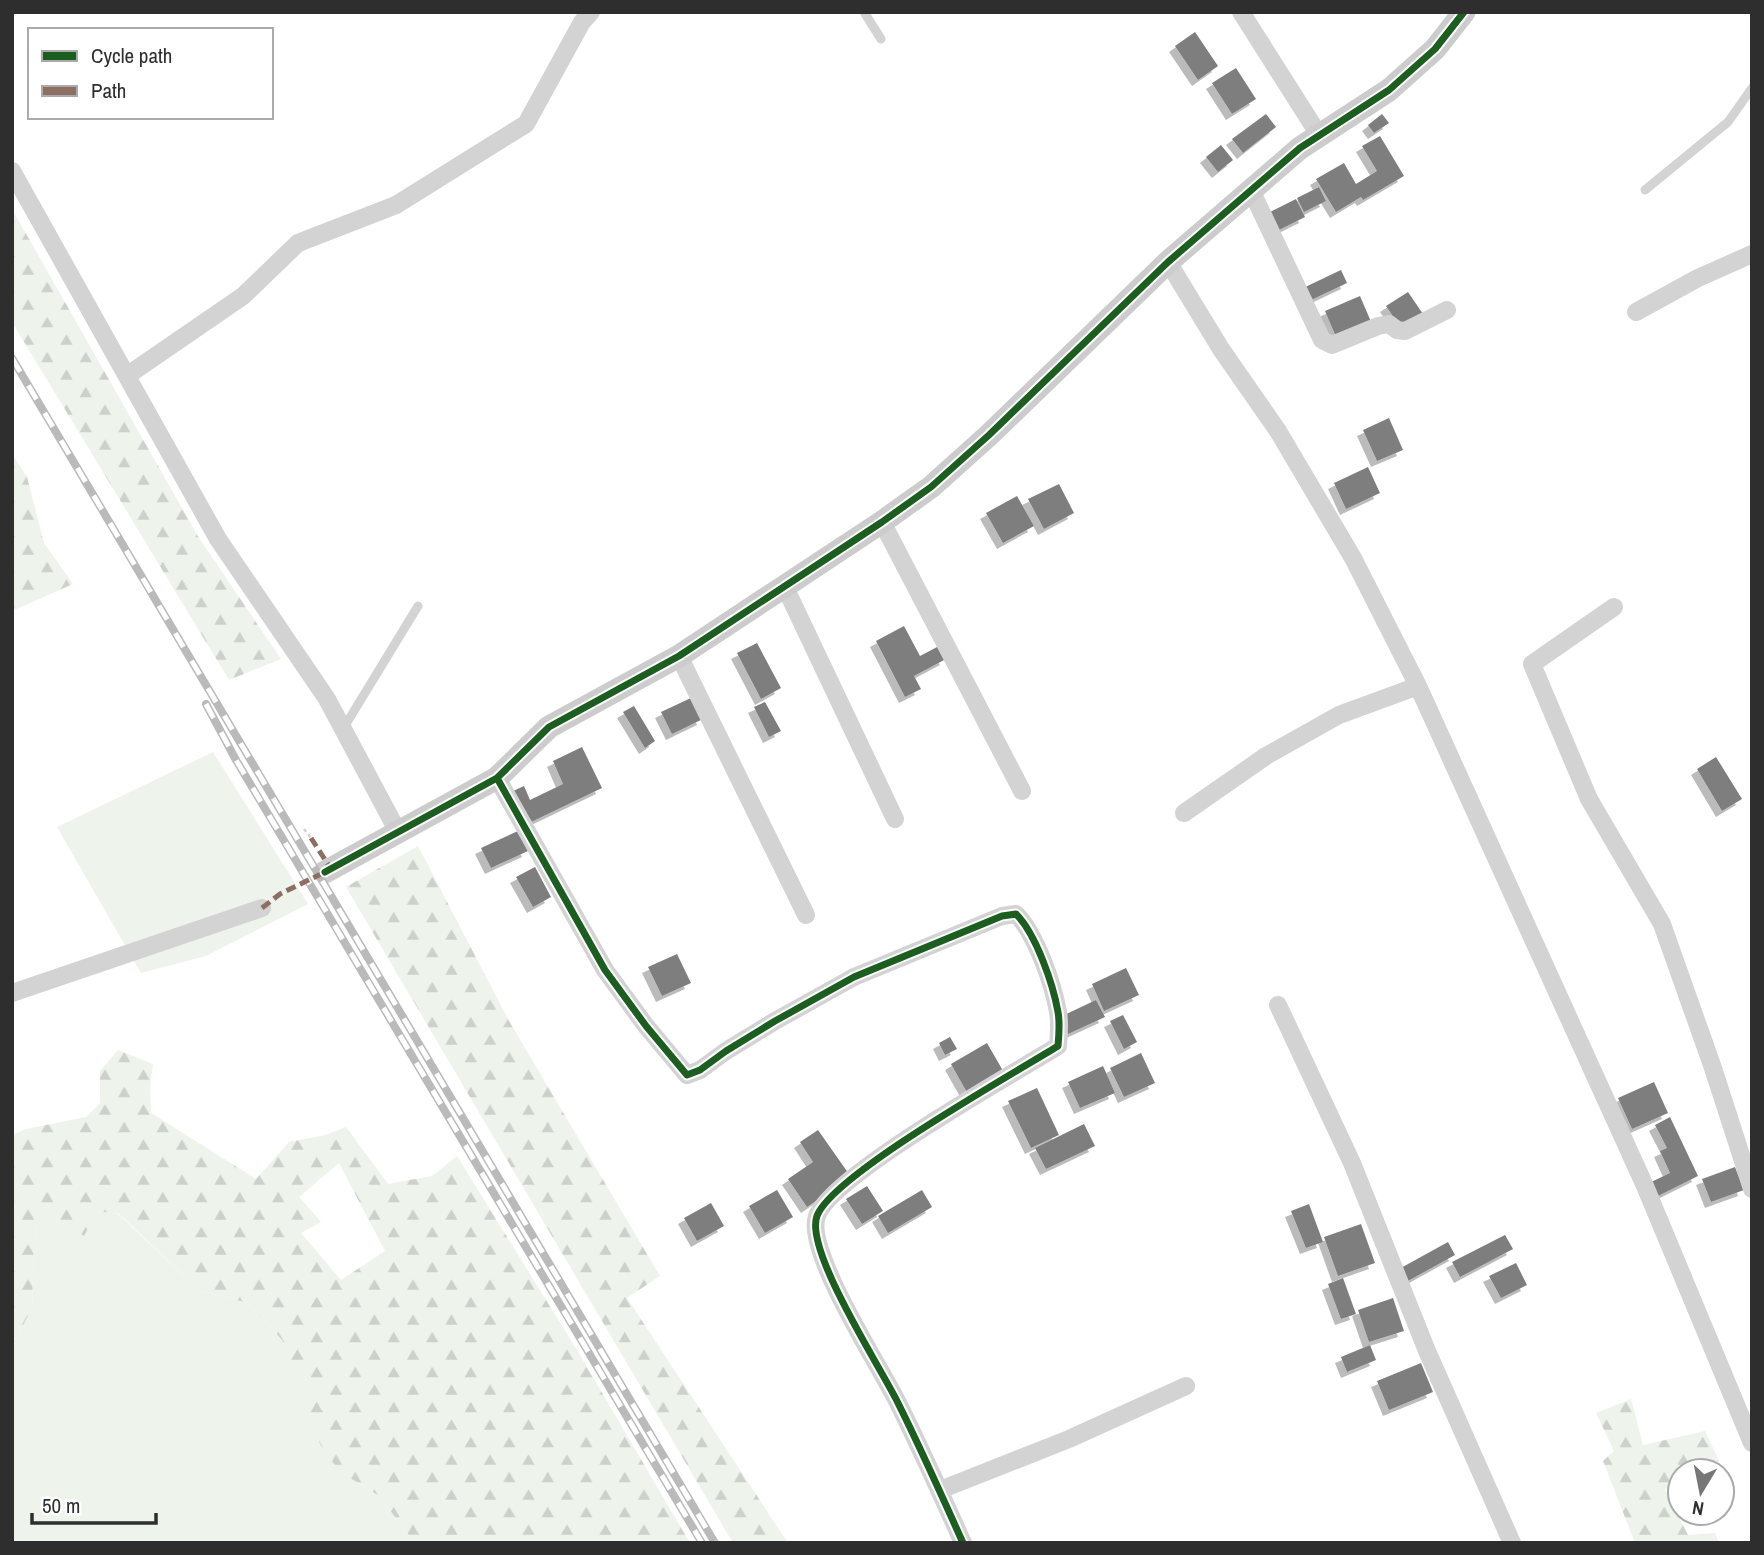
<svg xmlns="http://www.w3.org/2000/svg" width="1764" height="1555" font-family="'Archivo Narrow',sans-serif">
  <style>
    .green { fill: #eef3ec }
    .forest { fill: url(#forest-firs); fill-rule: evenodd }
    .building { fill: #7e7e7e; filter: url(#shadow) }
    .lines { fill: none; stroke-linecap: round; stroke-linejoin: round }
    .path { stroke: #d2d2d2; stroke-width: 2.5; stroke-dasharray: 3.5 3.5; stroke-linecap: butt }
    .lane { stroke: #d3d3d3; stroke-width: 9 }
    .street { stroke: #d3d3d3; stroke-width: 18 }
    .secondary { stroke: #ccc; stroke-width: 23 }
    .rail-casing { stroke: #bababa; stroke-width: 8 }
    .rail { stroke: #fff; stroke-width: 5; stroke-dasharray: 16; stroke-linecap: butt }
    .quiet { stroke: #8d6e63; stroke-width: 5; stroke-dasharray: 10 5; stroke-linecap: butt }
    .cycleway-casing { stroke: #fff; stroke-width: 11 }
    .cycleway { stroke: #1b5e20; stroke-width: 7 }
  </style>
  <defs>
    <pattern id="forest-firs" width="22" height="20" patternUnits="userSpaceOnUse" patternTransform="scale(1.75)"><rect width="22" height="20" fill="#eef3ec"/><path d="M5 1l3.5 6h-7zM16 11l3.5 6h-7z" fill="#ccd1cb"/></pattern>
    <filter id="shadow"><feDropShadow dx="-6" dy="6" stdDeviation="0" flood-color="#0004"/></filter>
  </defs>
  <rect width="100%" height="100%" fill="#fff"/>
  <path class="green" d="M213 752 308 904 206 956 141 973 57 827Z
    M97 1211 118 1214 199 1290 248 1303 282 1340 339 1471 379 1496 415 1543H12V1347L32 1308 34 1247 38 1222 52 1215Z"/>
  <path class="forest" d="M12 209 199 538 281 659 229 680 12 322Z
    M12 454 27 477 44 543 73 584 12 611Z
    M418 846 509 1021 660 1276 627 1298 788 1543H733L346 887Z
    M118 1050 153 1064 150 1087 151 1113 256 1179 289 1142 325 1135 346 1127 388 1184 432 1176 457 1156 577 1350 690 1543H415L379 1496 339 1471 320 1444 300 1383 282 1340 248 1303 199 1290 119 1214 97 1211 84 1236 52 1215 38 1222 34 1247 32 1308 12 1347V1135L26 1129 86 1117 100 1103V1071ZM339 1163 385 1251 341 1280 301 1233 321 1222 299 1197Z
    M1631 1399 1643 1445 1705 1431 1719 1461 1700 1471H1680V1482L1665 1490 1688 1535 1715 1533 1719 1543H1635L1603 1461 1614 1451 1596 1413Z"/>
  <path class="building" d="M1195 32 1218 66 1198 80 1175 46Z
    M1236 68 1256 99 1232 114 1212 83Z
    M1266 114 1276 127 1243 153 1232 139Z
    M1382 114 1389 123 1374 133 1368 125Z
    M1380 136 1404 176 1363 200 1361 197 1336 212 1316 179 1344 163 1356 184 1377 171 1362 146Z
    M1221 145 1233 160 1218 172 1206 157Z
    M1319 187 1326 201 1304 212 1297 198Z
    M1296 199 1305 217 1277 231 1268 213Z
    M1341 270 1347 283 1307 302 1301 289Z
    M1408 292 1423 314 1401 328 1386 306Z
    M1360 296 1372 324 1337 339 1325 311Z
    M1389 418 1403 450 1377 461 1363 430Z
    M1368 467 1380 493 1346 509 1334 483Z
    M1059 484 1074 513 1044 529 1028 499Z
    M1017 496 1034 526 1003 543 986 513Z
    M904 626 920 656 939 646 946 659 914 676 921 689 905 697 876 641Z
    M757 643 781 688 761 699 737 653Z
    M693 697 703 719 672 734 661 712Z
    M765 702 781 731 769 737 754 707Z
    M634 706 655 741 645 748 623 712Z
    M582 747 602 788 529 823 513 791 524 786 530 800 563 784 553 761Z
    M1716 757 1742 799 1722 811 1697 769Z
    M518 831 528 851 491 868 481 848Z
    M535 867 551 897 533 907 516 877Z
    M677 954 691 983 662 996 648 967Z
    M1126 968 1139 995 1104 1011 1092 984Z
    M1096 1000 1105 1017 1068 1034 1060 1017Z
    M1123 1015 1137 1042 1124 1049 1110 1021Z
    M950 1037 957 1049 945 1055 939 1043Z
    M987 1043 1006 1076 969 1096 951 1064Z
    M1141 1053 1155 1083 1124 1097 1110 1068Z
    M1103 1066 1115 1093 1080 1108 1068 1082Z
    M1654 1082 1668 1113 1632 1129 1618 1098Z
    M1037 1088 1059 1135 1031 1148 1008 1101Z
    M1670 1117 1698 1176 1656 1197 1649 1183 1670 1173 1660 1151 1667 1148 1655 1125Z
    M1084 1124 1095 1146 1046 1169 1035 1148Z
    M818 1130 851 1177 807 1207 788 1179 813 1162 800 1142Z
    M1735 1167 1744 1190 1711 1202 1702 1179Z
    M867 1186 883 1211 862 1224 846 1199Z
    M777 1190 793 1217 765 1233 749 1206Z
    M922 1190 932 1207 888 1233 878 1216Z
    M711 1203 724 1226 697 1241 684 1218Z
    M1309 1204 1323 1242 1306 1248 1291 1211Z
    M1361 1224 1375 1263 1338 1276 1324 1237Z
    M1505 1235 1513 1249 1460 1277 1452 1262Z
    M1448 1242 1455 1255 1406 1282 1399 1269Z
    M1516 1263 1527 1285 1501 1298 1489 1276Z
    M1343 1278 1356 1314 1341 1319 1328 1284Z
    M1393 1298 1404 1331 1369 1342 1358 1310Z
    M1370 1345 1376 1360 1347 1372 1341 1357Z
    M1421 1363 1433 1392 1389 1410 1377 1381Z"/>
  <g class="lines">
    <path class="path" d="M304 829 311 838"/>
    <path class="lane" d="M864 12 881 39
      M1645 190 1728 122 1752 88
      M343 729 418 606"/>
    <path class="street" d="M1241 12 1319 135
      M12 171 218 539 327 699 398 832
      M1251 190 1322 340 1332 345 1378 326 1389 324 1397 330 1405 331 1447 310
      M1168 262 1221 349 1278 431 1353 558 1418 686 1645 1186 1752 1443
      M1636 312 1698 278 1752 254
      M128 375 243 296 298 243 396 205 526 124 582 22 591 12
      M882 522 1022 791
      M785 587 895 819
      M1614 607 1532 664 1589 799 1662 924 1713 1068 1752 1189
      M679 656 806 915
      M497 778 605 970 646 1026 687 1075 700 1070 726 1051 775 1021 854 977 1002 916 1016 914C1036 934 1053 984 1058 1012 1060 1023 1059 1035 1058 1046 1013 1074 832 1175 817 1216 804 1250 881 1368 898 1403 921 1449 942 1496 963 1543
      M1184 813 1266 756 1339 715 1418 686
      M12 993 262 908
      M1278 1005 1352 1163 1427 1351 1512 1543
      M940 1490 1069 1439 1186 1386"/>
    <path class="secondary" d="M325 872 497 778 549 727 679 656 882 522 931 487 989 435 1168 262 1300 148 1389 90 1435 49 1464 12"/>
    <defs>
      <path id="rail" d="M12 358 715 1543
        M206 704 236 760 702 1543"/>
    </defs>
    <use href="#rail" class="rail-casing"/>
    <use href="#rail" class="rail"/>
    <path class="quiet" d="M311 838 331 869
      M262 908 280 894 325 872"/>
    <defs>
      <path id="cycleway" d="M497 778 605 970 646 1026 687 1075 700 1070 726 1051 775 1021 854 977 1002 916 1016 914C1036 934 1053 984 1058 1012 1060 1023 1059 1035 1058 1046 1013 1074 832 1175 817 1216 804 1250 881 1368 898 1403 921 1449 942 1496 963 1543
        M325 872 497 778 549 727 679 656 882 522 931 487 989 435 1168 262 1300 148 1389 90 1435 49 1464 12"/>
    </defs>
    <use href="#cycleway" class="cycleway-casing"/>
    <use href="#cycleway" class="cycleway"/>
  </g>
  <rect width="1764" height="1555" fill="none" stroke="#2e2e2e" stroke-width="28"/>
  <rect x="28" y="28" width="245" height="91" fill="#ffffff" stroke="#ababab" stroke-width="2"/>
  <rect x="42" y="51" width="35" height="10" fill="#1b5e20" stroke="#ababab" stroke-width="2"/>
  <text x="91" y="63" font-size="21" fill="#2e2e2e">Cycle path</text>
  <rect x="42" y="86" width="35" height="10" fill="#8d6e63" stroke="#ababab" stroke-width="2"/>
  <text x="91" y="98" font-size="21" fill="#2e2e2e">Path</text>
  <g transform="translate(1701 1492) rotate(190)"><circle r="33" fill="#ffffff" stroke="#ababab" stroke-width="2"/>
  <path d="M0-5L12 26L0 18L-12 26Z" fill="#777777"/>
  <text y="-10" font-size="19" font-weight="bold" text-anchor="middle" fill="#2e2e2e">N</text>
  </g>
  <path d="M32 1513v10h124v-10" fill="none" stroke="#2e2e2e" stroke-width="3.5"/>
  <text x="42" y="1513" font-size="21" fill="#2e2e2e" stroke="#ffffff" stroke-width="5" paint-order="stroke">50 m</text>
</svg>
